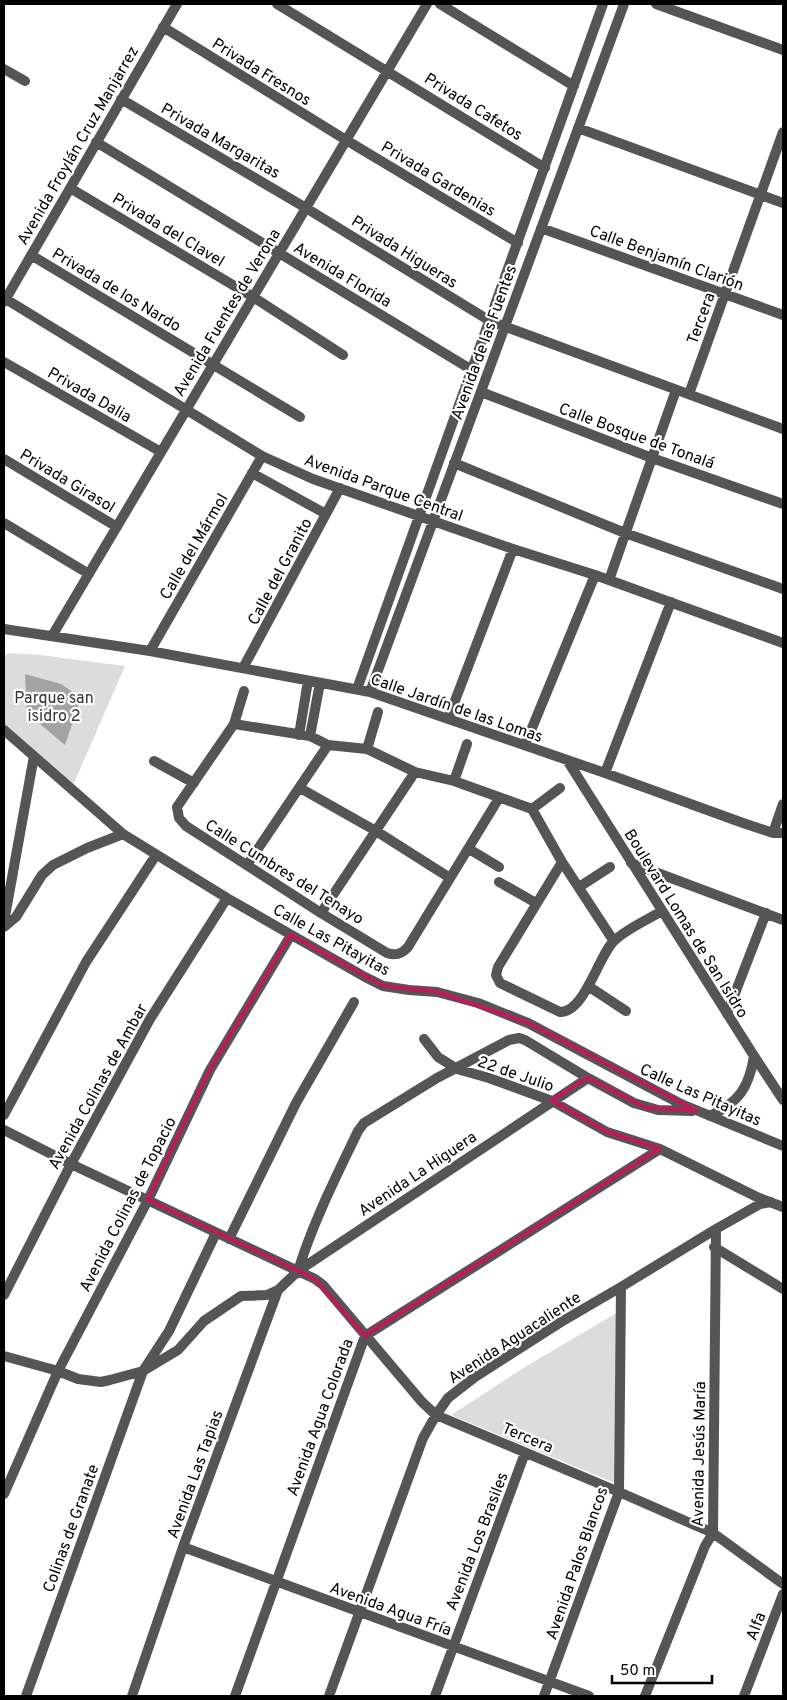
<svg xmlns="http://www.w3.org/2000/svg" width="787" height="1700" font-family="Overpass,sans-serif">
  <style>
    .green { fill: #dcdcdc }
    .water { fill: #a3a3a3 }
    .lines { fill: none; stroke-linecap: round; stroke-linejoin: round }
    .minor { stroke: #555; stroke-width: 10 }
    .marked { fill: none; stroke: #c2185b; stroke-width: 4; stroke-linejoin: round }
    .labels { text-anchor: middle; stroke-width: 4.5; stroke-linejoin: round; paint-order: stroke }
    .street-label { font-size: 16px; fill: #000; stroke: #fff }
    .park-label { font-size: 16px; fill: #333; stroke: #fff }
  </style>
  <rect width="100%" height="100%" fill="#fff"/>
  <path class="green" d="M8 653 40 655 125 666 71 790 4 727V656Z
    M618 1312 615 1483 451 1415 525 1367Z"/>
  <path class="water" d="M25 674 61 684 81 698 65 745 27 713Z"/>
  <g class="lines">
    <path class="minor" d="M277 4 545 168
      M440 4 574 86
      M656 4 783 50
      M163 27 346 140 518 243
      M4 69 25 81
      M121 99 306 208 490 321 783 429
      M578 128 783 203
      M96 142 472 370
      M70 188 253 297 343 355
      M541 228 783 315
      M31 255 300 417
      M4 298 262 456 313 479 513 549 595 575 783 643
      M4 302 177 4
      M4 362 161 452
      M481 392 652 458 783 504
      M689 394 783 132
      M4 459 117 527
      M454 463 625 533 783 589
      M252 473 326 514
      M4 523 89 574
      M609 580 676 390
      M4 629 150 651 370 692 605 773 743 823 773 833H783
      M52 636 427 4
      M150 651 262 456
      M243 668 340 488
      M357 689 603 4
      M244 691 234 724 177 807 179 818 186 826 321 913 387 953C396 956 402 954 408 947L499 798
      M370 692 624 4
      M448 719 513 549
      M234 724 310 736 328 745 367 749 415 772 454 781 532 809 562 862 613 940
      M4 730 123 834 227 898 365 977 383 986 409 990 437 992 478 1003 528 1023 679 1103 783 1146
      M299 735 308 681
      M310 736 320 683
      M525 745 595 575
      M367 749 378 712
      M567 760 754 1056 783 1100
      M154 761 194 783
      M605 773 671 602
      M454 781 467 744
      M300 788 376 831 450 878
      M532 809 560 788
      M773 833 783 804
      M469 849 499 867
      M562 862 498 967 496 975 500 983 560 1012C585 1013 599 953 615 940 628 928 647 920 662 911
      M631 863 783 920
      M247 865 328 745
      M499 882 536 903
      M579 887 610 867
      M321 913 415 772
      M4 922 34 756
      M4 927 16 917 42 875 53 865 87 848 123 834
      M588 986 626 1011
      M727 1014 766 913
      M424 1039 438 1057 457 1069 489 1078 552 1101 607 1132 660 1149 759 1198 783 1207
      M4 1115 86 962 156 855
      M710 1116C739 1102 749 1088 754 1056
      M4 1130 71 1164 315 1279 323 1285 422 1402 436 1415 619 1492 713 1533 783 1584
      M229 1239 296 1103 354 1002
      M714 1247 783 1289
      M298 1271C313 1222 336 1177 358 1131L364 1123 437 1078 509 1040 519 1038 525 1040 588 1078 634 1103 658 1110 692 1111
      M4 1295 71 1164 150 1019 227 898
      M4 1356 58 1371 78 1379 101 1382 110 1380 143 1371 178 1350 204 1321 241 1296 267 1295 278 1290
      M4 1494 58 1371 148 1200 210 1070 291 935
      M183 1547 589 1696
      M26 1696 143 1371 169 1331 216 1233
      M132 1696 183 1547 278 1290 298 1271 588 1078
      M235 1696 365 1336 660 1149
      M329 1696 423 1438 436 1415 448 1398 475 1377 561 1322 621 1287 716 1229 760 1204 771 1202
      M435 1696 525 1453
      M544 1696 619 1492 621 1287
      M645 1696 705 1546 713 1533 716 1229
      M744 1696 783 1594"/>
  </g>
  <path class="marked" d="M291 935 383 986 437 992 528 1023 697 1111 646 1108 588 1078 552 1101 607 1132 660 1149 365 1336 315 1279 148 1200 210 1070Z"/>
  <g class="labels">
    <g class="street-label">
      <text transform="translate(262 71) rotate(32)" y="6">Privada Fresnos</text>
      <text transform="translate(474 106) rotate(32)" y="6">Privada Cafetos</text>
      <text transform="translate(221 140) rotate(30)" y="6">Privada Margaritas</text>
      <text transform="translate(77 145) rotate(-60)" y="6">Avenida Froylán Cruz Manjarrez</text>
      <text transform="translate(439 178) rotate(31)" y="6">Privada Gardenias</text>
      <text transform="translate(169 229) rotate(31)" y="6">Privada del Clavel</text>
      <text transform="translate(405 251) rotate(32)" y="6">Privada Higueras</text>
      <text transform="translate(667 257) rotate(20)" y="6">Calle Benjamín Clarión</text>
      <text transform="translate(343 274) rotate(31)" y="6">Avenida Florida</text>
      <text transform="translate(117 289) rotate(31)" y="6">Privada de los Nardo</text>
      <text transform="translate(226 312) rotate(-59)" y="6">Avenida Fuentes de Verona</text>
      <text transform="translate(700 318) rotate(-70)" y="6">Tercera</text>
      <text transform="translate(483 342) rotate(-70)" y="6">Avenida de las Fuentes</text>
      <text transform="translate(90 394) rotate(30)" y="6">Privada Dalia</text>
      <text transform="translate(637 435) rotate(20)" y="6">Calle Bosque de Tonalá</text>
      <text transform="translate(68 480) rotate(31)" y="6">Privada Girasol</text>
      <text transform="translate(384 487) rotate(20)" y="6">Avenida Parque Central</text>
      <text transform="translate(193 546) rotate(-60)" y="6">Calle del Mármol</text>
      <text transform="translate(279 571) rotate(-62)" y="6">Calle del Granito</text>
      <text transform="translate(457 707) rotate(19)" y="6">Calle Jardín de las Lomas</text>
      <text transform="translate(285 871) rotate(32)" y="6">Calle Cumbres del Tenayo</text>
      <text transform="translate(687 923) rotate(58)" y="6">Boulevard Lomas de San Isidro</text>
      <text transform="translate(332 939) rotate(29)" y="6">Calle Las Pitayitas</text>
      <text transform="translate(516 1073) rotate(19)" y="6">22 de Julio</text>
      <text transform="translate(97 1086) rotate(-61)" y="6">Avenida Colinas de Ambar</text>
      <text transform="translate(701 1094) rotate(24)" y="6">Calle Las Pitayitas</text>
      <text transform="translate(417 1173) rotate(-34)" y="6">Avenida La Higuera</text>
      <text transform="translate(127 1204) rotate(-63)" y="6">Avenida Colinas de Topacio</text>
      <text transform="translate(514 1337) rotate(-33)" y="6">Avenida Aguacaliente</text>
      <text transform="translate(319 1417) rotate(-70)" y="6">Avenida Agua Colorada</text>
      <text transform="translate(528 1437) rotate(23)" y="6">Tercera</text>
      <text transform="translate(698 1454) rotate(-89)" y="6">Avenida Jesús María</text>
      <text transform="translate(194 1474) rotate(-70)" y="6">Avenida Las Tapias</text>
      <text transform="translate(70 1528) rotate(-70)" y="6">Colinas de Granate</text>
      <text transform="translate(476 1541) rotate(-69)" y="6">Avenida Los Brasiles</text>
      <text transform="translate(576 1563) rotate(-71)" y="6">Avenida Palos Blancos</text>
      <text transform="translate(391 1608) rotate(20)" y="6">Avenida Agua Fría</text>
      <text transform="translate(755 1626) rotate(-69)" y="6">Alfa</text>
    </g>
    <g class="park-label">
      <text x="54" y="703">Parque san<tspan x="54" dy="18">isidro 2</tspan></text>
    </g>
  </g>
  <rect width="787" height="1700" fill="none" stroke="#000000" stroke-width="10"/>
  <path d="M612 1675v8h100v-8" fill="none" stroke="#000000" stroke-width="2.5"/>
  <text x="620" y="1675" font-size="15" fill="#000000" stroke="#ffffff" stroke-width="4" paint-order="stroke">50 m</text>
</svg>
